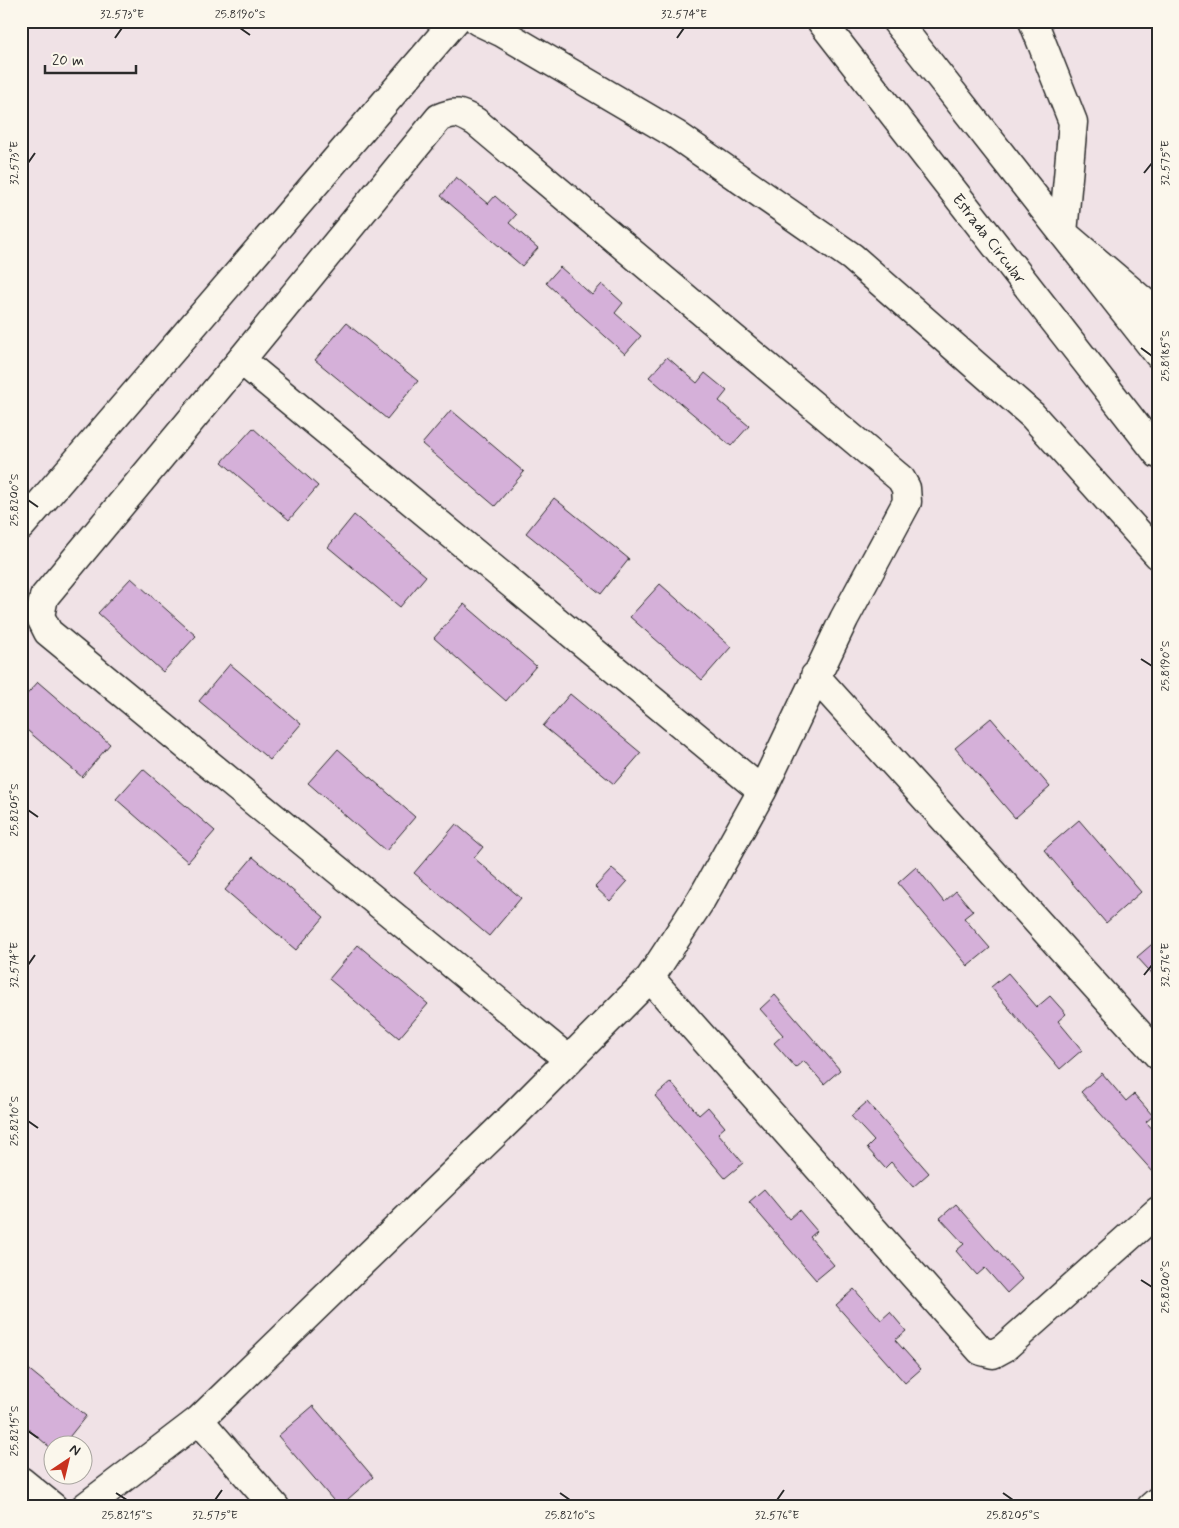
<svg xmlns="http://www.w3.org/2000/svg" width="1179" height="1528" font-family="Mynerve,sans-serif">
  <style>
    .building { fill: #d5b0d9; stroke: #2b2b2b }
    .lines { fill: none; stroke-linecap: round; stroke-linejoin: round }
    .minor-casing { stroke: #2b2b2b; stroke-width: 31 }
    .primary-casing { stroke: #2b2b2b; stroke-width: 31 }
    .trunk-casing { stroke: #2b2b2b; stroke-width: 31 }
    .minor { stroke: #fbf7ec; stroke-width: 28 }
    .primary { stroke: #fbf7ec; stroke-width: 28 }
    .trunk { stroke: #fbf7ec; stroke-width: 28 }
    .ticks { fill: none; stroke: #2b2b2b; stroke-width: 2 }
    .labels { text-anchor: middle; stroke-width: 4; stroke-linejoin: round; paint-order: stroke }
    .street-label { font-size: 16px; fill: #2b2b2b; stroke: #fbf7ec }
    .neatline { fill: none; stroke: #2b2b2b; stroke-width: 2 }
    .ticks-label { font-size: 12px; text-anchor: middle; fill: #2b2b2b }
  </style>
  <rect width="100%" height="100%" fill="#f0e2e6"/>
  <filter id="ink" filterUnits="userSpaceOnUse"><feTurbulence type="fractalNoise" baseFrequency=".02" numOctaves="2"/><feDisplacementMap in="SourceGraphic" scale="10" xChannelSelector="R" yChannelSelector="G"/><feConvolveMatrix kernelMatrix="1 2 1 2 8 2 1 2 1" color-interpolation-filters="sRGB"/></filter>
  <g filter="url(#ink)">
    <path class="building" d="M456 177 488 204 495 196 516 215 509 223 538 248 522 266 441 196Z
      M560 267 592 295 602 284 623 303 615 313 641 336 625 354 546 283Z
      M346 323 418 381 387 419 315 360Z
      M667 357 697 383 705 373 727 391 719 401 749 426 731 446 649 377Z
      M451 410 524 472 495 506 422 444Z
      M253 428 318 486 289 520 222 462Z
      M554 498 629 559 601 594 526 533Z
      M354 515 426 576 400 607 328 547Z
      M131 578 196 636 163 672 98 613Z
      M660 584 731 647 702 680 630 617Z
      M464 604 536 666 506 701 434 638Z
      M230 664 301 724 270 760 199 701Z
      M38 682 110 744 82 777 21 725V701Z
      M570 694 641 753 614 784 543 726Z
      M991 718 1050 787 1015 818 955 748Z
      M338 749 415 817 386 851 308 783Z
      M143 769 215 831 188 862 116 799Z
      M1079 820 1141 892 1106 923 1044 850Z
      M456 824 483 847 474 858 521 898 489 936 414 873Z
      M253 857 324 917 296 950 225 890Z
      M916 867 944 902 956 891 973 911 964 918 990 948 968 966 898 883Z
      M612 869 627 882 610 901 595 887Z
      M1158 939V980L1137 957Z
      M358 945 428 1004 399 1038 329 979Z
      M1008 973 1037 1007 1050 996 1066 1014 1058 1021 1082 1050 1060 1069 991 987Z
      M775 995 840 1070 824 1084 804 1061 796 1068 774 1043 783 1035 760 1009Z
      M1102 1073 1126 1101 1134 1094 1153 1116 1146 1122 1158 1135V1169L1154 1173 1081 1092Z
      M671 1082 699 1115 708 1107 725 1127 718 1133 743 1163 725 1178 655 1096Z
      M867 1102 929 1173 913 1187 891 1162 885 1168 867 1148 874 1141 851 1116Z
      M764 1189 789 1219 799 1210 817 1231 810 1237 834 1265 816 1280 749 1202Z
      M956 1204 1022 1279 1007 1293 985 1268 977 1275 956 1251 964 1244 940 1218Z
      M854 1289 881 1320 890 1312 906 1331 895 1340 921 1369 905 1383 836 1305Z
      M21 1363 86 1416 62 1446H52V1449L21 1423Z
      M313 1406 373 1477 339 1507 278 1436Z"/>
    <g class="lines">
      <defs>
        <path id="minor" d="M241 360 762 791
          M21 526 455 21
          M815 676 1158 1055
          M650 978 981 1351 993 1354 1004 1348 1158 1211
          M199 1420 275 1507
          M21 1481 53 1507
          M85 1507 199 1420 516 1113 650 978 701 900 762 791 844 619 907 502 906 488 901 479 476 122C460 113 457 110 439 118L241 360 44 597 40 616 48 632 569 1060
          M1151 1507 1158 1501"/>
        <g id="primary">
          <path id="s1" d="M821 21 1158 454"/>
          <path d="M896 21 1158 354"/>
        </g>
        <path id="trunk" d="M478 21 501 32 675 134 852 257 1032 415 1158 555
          M1033 21 1073 122 1063 233 1158 314"/>
      </defs>
      <use href="#minor" class="minor-casing"/>
      <use href="#primary" class="primary-casing"/>
      <use href="#trunk" class="trunk-casing"/>
      <use href="#minor" class="minor"/>
      <use href="#primary" class="primary"/>
      <use href="#trunk" class="trunk"/>
    </g>
  </g>
  <path class="ticks" d="M240 28 250 35M115 38 122 28M677 38 684 28M28 163 35 153M1144 173 1152 163M1141 348 1152 356M28 500 38 507M1141 659 1152 666M28 810 38 817M28 965 35 955M1144 975 1152 965M28 1121 38 1128M1141 1280 1152 1287M28 1431 38 1438M116 1493 127 1500M560 1493 570 1500M1003 1493 1013 1500M215 1500 222 1490M777 1500 784 1490"/>
  <g class="labels">
    <g class="street-label">
      <text dy="6" stroke="none"><textPath href="#s1" startOffset="275">Estrada Circular</textPath></text>
    </g>
  </g>
  <rect width="1179" height="1528" fill="none" stroke="#fbf7ec" stroke-width="55"/>
  <g transform="translate(68 1460) rotate(35)"><circle r="24" fill="#fbf7ec" stroke="#a8a59f"/>
  <path d="M0-4L9 19L0 12L-9 19Z" fill="#c8321e"/>
  <text y="-8" font-size="14" font-weight="bold" text-anchor="middle" fill="#2b2b2b">N</text>
  </g>
  <path d="M45 65v8h91v-8" fill="none" stroke="#2b2b2b" stroke-width="2.5"/>
  <text x="52" y="65" font-size="15" fill="#2b2b2b" stroke="#fbf7ec" stroke-width="4" paint-order="stroke">20 m</text>
  <rect x="28" y="28" width="1124" height="1472" class="neatline"/>
  <g class="ticks-label">
    <text x="122" y="18">32.573°E</text>
    <text x="240" y="18">25.8190°S</text>
    <text x="684" y="18">32.574°E</text>
    <text transform="translate(1165 163) rotate(-90)" y="4">32.575°E</text>
    <text transform="translate(14 163) rotate(-90)" y="4">32.573°E</text>
    <text transform="translate(1165 356) rotate(-90)" y="4">25.8185°S</text>
    <text transform="translate(14 500) rotate(-90)" y="4">25.8200°S</text>
    <text transform="translate(1165 666) rotate(-90)" y="4">25.8190°S</text>
    <text transform="translate(14 810) rotate(-90)" y="4">25.8205°S</text>
    <text transform="translate(1165 965) rotate(-90)" y="4">32.576°E</text>
    <text transform="translate(14 965) rotate(-90)" y="4">32.574°E</text>
    <text transform="translate(14 1121) rotate(-90)" y="4">25.8210°S</text>
    <text transform="translate(1165 1287) rotate(-90)" y="4">25.8200°S</text>
    <text transform="translate(14 1431) rotate(-90)" y="4">25.8215°S</text>
    <text x="127" y="1519">25.8215°S</text>
    <text x="215" y="1519">32.575°E</text>
    <text x="570" y="1519">25.8210°S</text>
    <text x="777" y="1519">32.576°E</text>
    <text x="1013" y="1519">25.8205°S</text>
  </g>
</svg>
